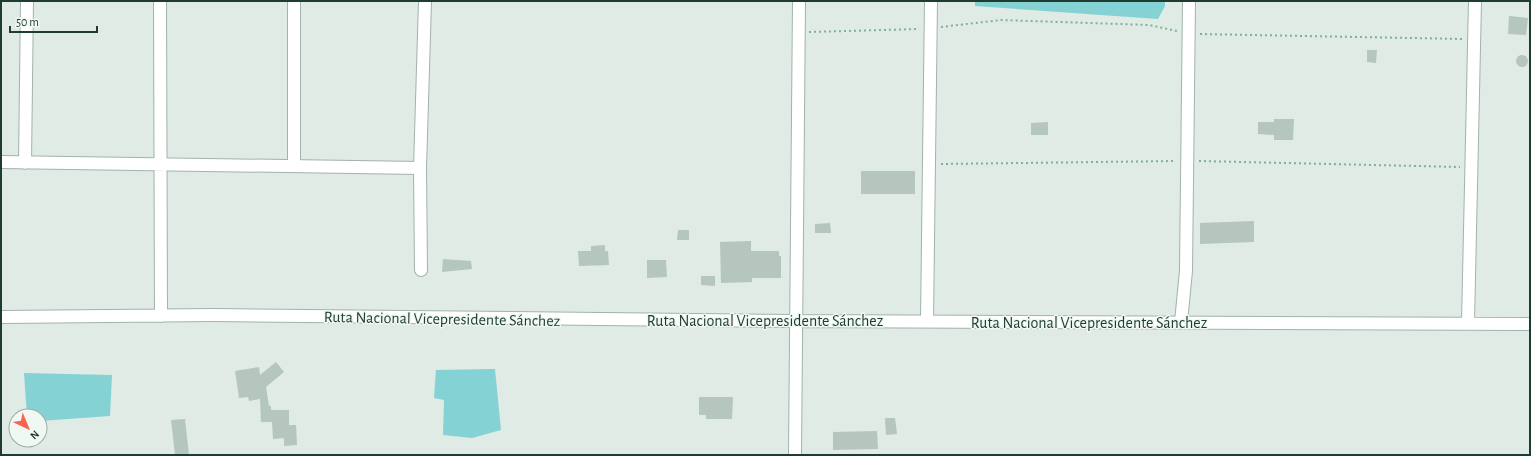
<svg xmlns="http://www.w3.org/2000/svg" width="1531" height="456" font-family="'Alegreya Sans',sans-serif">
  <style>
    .water { fill: #84d2d4 }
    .building { fill: #b4c6bd }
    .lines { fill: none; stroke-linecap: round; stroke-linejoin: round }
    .minor-casing { stroke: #a2b3aa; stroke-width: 14 }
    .path { stroke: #7eb09a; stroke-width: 2; stroke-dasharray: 2 3; stroke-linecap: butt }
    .minor { stroke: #fff; stroke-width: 12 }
    .labels { text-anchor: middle; stroke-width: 3; stroke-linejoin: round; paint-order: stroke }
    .street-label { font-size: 16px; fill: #1f3c30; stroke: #eff8f2 }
  </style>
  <rect width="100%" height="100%" fill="#dfebe4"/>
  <path class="water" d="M975 1H1165V6L1158 19 975 6Z
    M495 369 501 430 472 438 443 435 444 400 434 398 436 370Z
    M24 373 112 375 110 416 40 421V416H27Z"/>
  <path class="building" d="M1509 16 1528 18 1526 35 1508 34Z
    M1367 50H1377L1376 63 1367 62Z
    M1516 61a6 6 0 1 1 12 0a6 6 0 1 1-12 0Z
    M1274 119H1294L1293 140H1274V135L1258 134V122H1274Z
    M1048 122V135H1031V123Z
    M861 171H915V194H861Z
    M1254 221V242L1200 244V223Z
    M830 223 831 233H815V224Z
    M678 230H689V240H677Z
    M751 241V251H779V256H781V278H752V282L721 283 720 242Z
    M605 245V251H608L609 265 579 266 578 251H591V246Z
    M443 259 471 261 472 269 442 272Z
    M647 260H666L667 277 647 278Z
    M701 276H715V286L701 285Z
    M276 362 284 372 266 387 269 406H271V410H289V425H296L297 445 284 446V438L273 439 272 422H261L260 399 249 401 248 397 239 398 235 371 259 367 260 375Z
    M699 397H733L732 419H706V415H699Z
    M885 418H895L897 434 886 435Z
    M185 419 189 455H175L171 420Z
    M877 431 878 449 833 450V432Z"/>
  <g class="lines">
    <defs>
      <path id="minor" d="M160 1 161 316
        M294 1V166
        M1 162 420 168
        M25 163 27 1
        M421 270 420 168 425 1
        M1 317 215 315 796 321 1530 324
        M927 321 931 1
        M1181 322 1186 271 1189 1
        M1468 323 1475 1
        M795 455 799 1"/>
    </defs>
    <use href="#minor" class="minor-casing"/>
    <path class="path" d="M941 27 1001 20 1149 25 1177 31
      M809 32 919 29
      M1200 34 1463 39
      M1199 161 1460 167
      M941 164 1176 161"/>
    <use href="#minor" class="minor"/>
  </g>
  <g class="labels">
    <g class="street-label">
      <text transform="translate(442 318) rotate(1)" y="6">Ruta Nacional Vicepresidente Sánchez</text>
      <text x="765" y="326">Ruta Nacional Vicepresidente Sánchez</text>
      <text x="1089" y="328">Ruta Nacional Vicepresidente Sánchez</text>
    </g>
  </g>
  <rect width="1531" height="456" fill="none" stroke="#1f3c30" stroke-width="4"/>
  <g transform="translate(28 428) rotate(136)"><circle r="19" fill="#eff8f2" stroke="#9cada4"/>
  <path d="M0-3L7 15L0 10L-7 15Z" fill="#f9634f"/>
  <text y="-6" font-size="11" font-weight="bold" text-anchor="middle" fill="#1f3c30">N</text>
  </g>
  <path d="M10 26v6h87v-6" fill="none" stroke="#1f3c30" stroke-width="2"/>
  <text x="16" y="26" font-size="12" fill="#1f3c30" stroke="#eff8f2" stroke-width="3" paint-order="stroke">50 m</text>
</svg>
